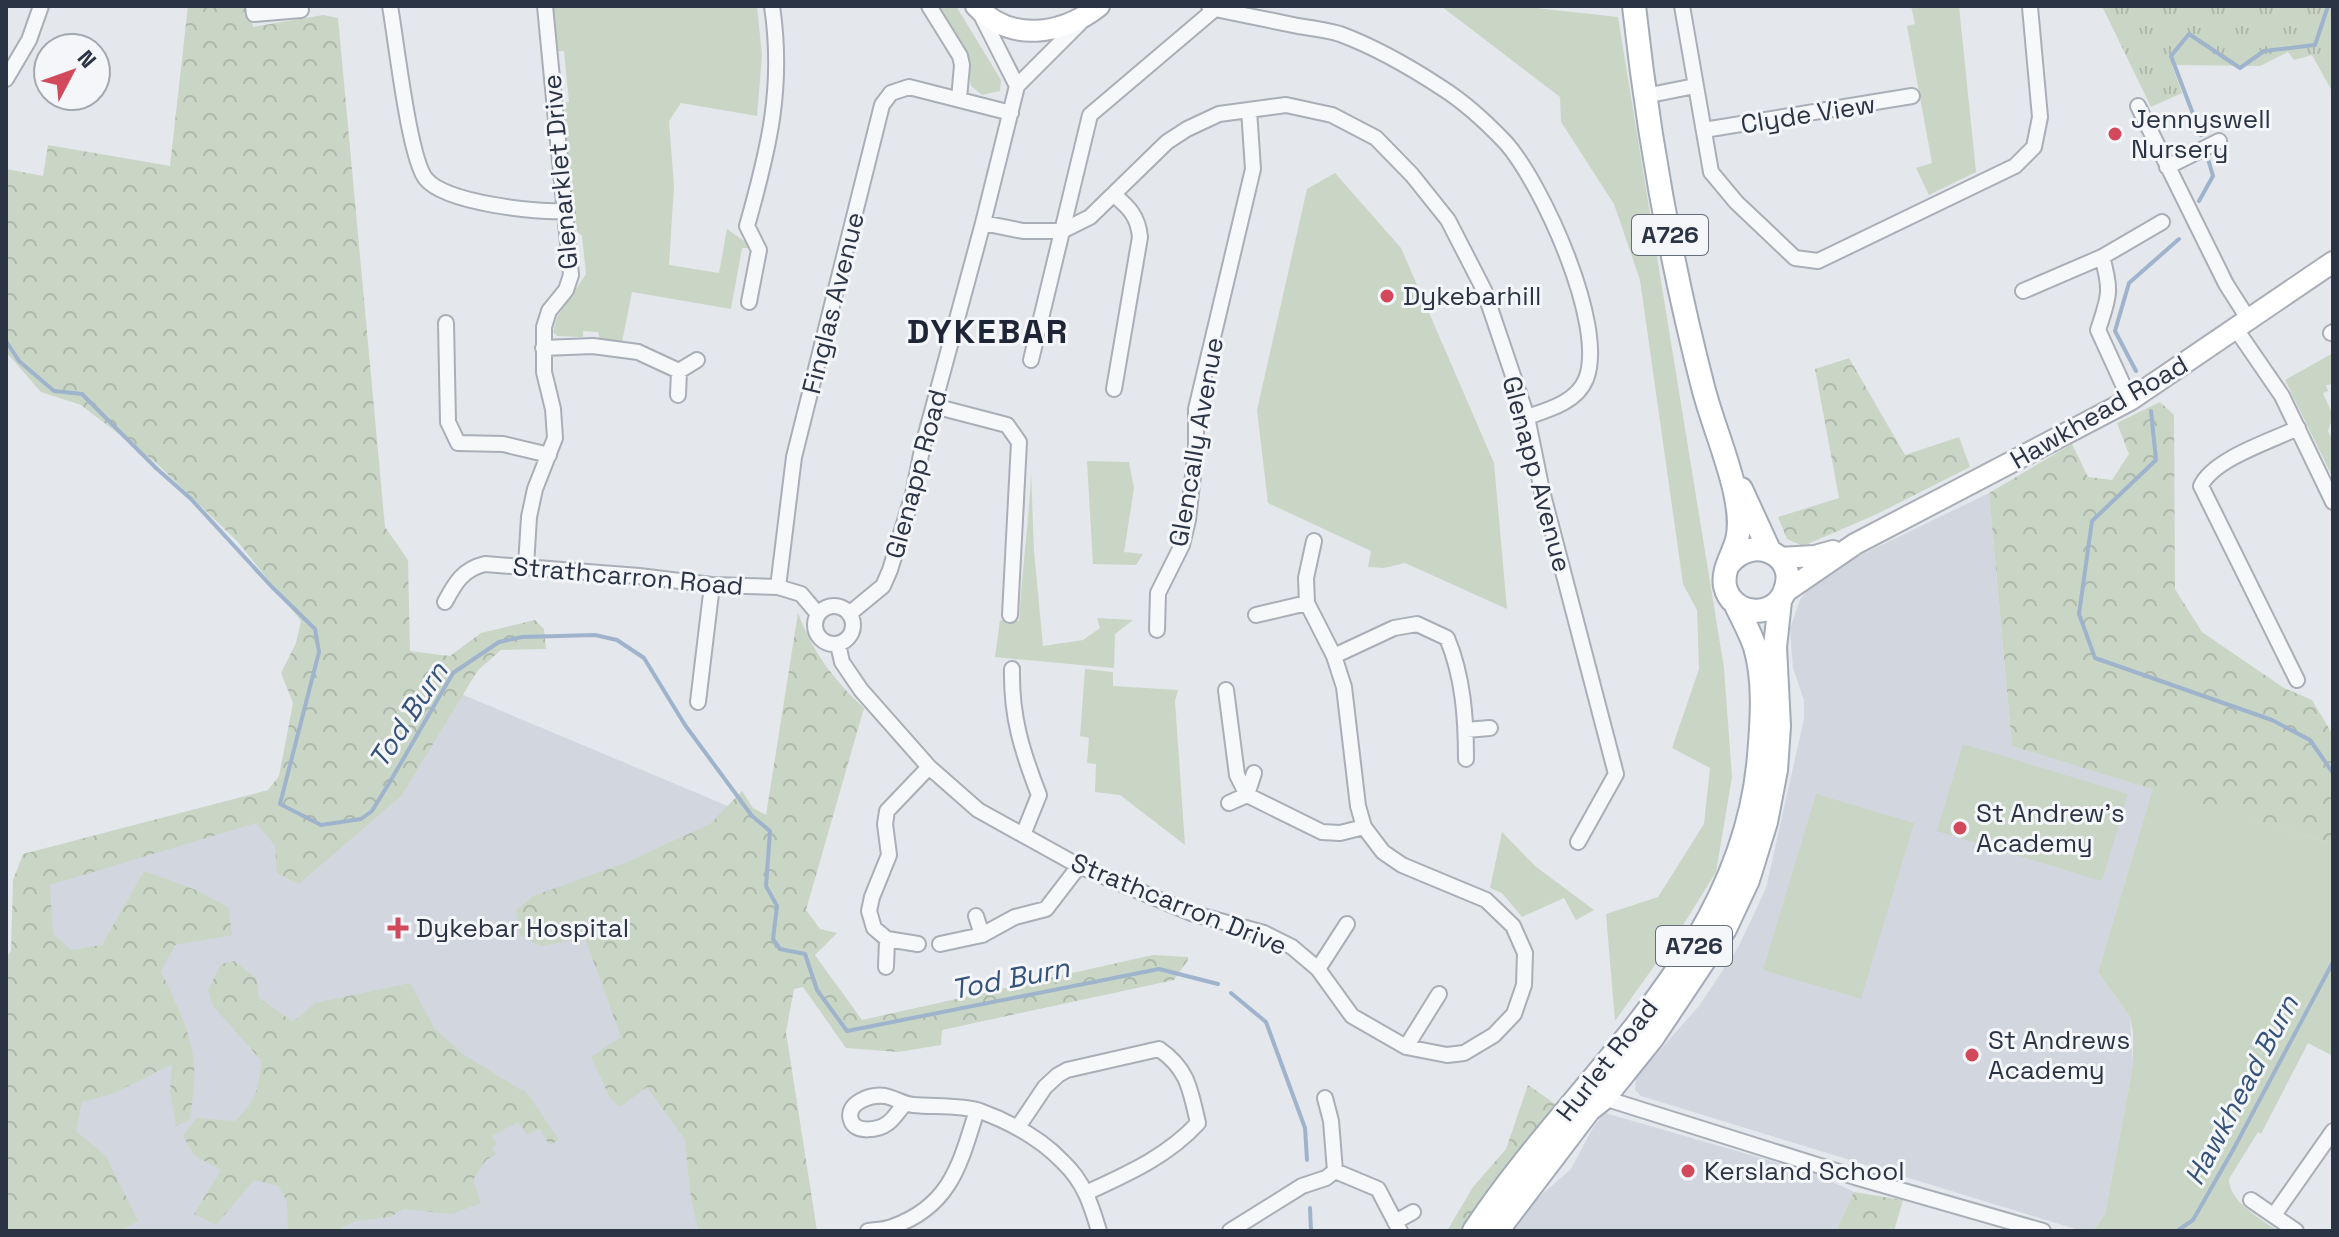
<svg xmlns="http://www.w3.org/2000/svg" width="2339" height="1237" font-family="'Space Grotesk',sans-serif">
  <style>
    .built { fill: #d2d6de }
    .green { fill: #c9d6c5 }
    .forest { fill: url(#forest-crowns) }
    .park { fill: url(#park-tufts) }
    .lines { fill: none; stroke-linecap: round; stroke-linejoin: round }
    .stream { stroke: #9fb4cc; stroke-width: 4 }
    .street-casing { stroke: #a9aeb7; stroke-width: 18 }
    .secondary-casing { stroke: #a9aeb7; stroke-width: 24 }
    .primary-casing { stroke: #a3abb8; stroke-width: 26 }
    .street { stroke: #f7f8fa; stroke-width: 14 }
    .secondary { stroke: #fff; stroke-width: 20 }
    .primary { stroke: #fff; stroke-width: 22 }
    .poi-dot { fill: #d1495b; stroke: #f4f6f9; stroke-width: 3 }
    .labels { text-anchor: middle; stroke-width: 6; stroke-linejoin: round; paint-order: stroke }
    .shield { fill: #f4f6f9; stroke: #676e7b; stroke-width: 2 }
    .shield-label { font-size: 24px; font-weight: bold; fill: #2b3445 }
    .street-label { font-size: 26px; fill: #2b3445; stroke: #f4f6f9 }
    .poi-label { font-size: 26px; fill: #2b3445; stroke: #f4f6f9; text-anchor: start }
    .water-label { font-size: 28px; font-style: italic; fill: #34527a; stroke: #f4f6f9 }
    .district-label { font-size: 34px; font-weight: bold; letter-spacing: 2px; fill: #1d2536; stroke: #f4f6f9 }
  </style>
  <defs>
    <pattern id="forest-crowns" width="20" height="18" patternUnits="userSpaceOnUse" patternTransform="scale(2)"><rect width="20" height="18" fill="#c9d6c5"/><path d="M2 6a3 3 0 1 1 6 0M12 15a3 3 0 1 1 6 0" fill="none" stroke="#adb8ab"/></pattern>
    <pattern id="park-tufts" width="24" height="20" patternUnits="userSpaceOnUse" patternTransform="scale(2)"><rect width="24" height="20" fill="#c9d6c5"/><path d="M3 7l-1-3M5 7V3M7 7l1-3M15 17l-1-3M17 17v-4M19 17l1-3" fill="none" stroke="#adb8ab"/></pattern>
  </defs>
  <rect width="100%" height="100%" fill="#e4e7ec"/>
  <path class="built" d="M1989 493 2012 746 2153 788 2098 972 2130 1017 2133 1065 2105 1214 2093 1231H2082L1641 1096 1635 1090 1636 1077 1699 1006 1739 946 1766 888 1804 719V700L1793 668 1790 629 1800 600 1816 579 1826 572Z
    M323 636 742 812 810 1231H6L33 872 277 798Z
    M1605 1113 1813 1173 1854 1192 1836 1231H1511L1532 1203 1571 1169 1594 1126Z"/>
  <path class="green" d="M550 6H757L762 55 757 116 681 103 669 121 674 186 669 265 719 273 727 229 754 248H742L731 309 632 292 622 342 600 340 598 332 583 331V337L557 336 553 332 557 317 586 274 582 236 573 227 559 103 569 102 564 51H555Z
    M939 6H956L1001 80 1000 91 982 95 971 86 966 53Z
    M1441 6H1518L1618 17 1724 668 1732 777 1716 872 1680 930 1615 1021 1606 914 1658 897 1704 824 1710 768 1672 748 1699 669 1697 610 1683 584 1640 280 1614 204 1561 122 1560 97Z
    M1911 6H1959L1976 172 1929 195 1916 168 1932 163 1907 26 1915 24Z
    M1335 173 1401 248 1494 463 1507 609 1405 563 1384 568 1368 567 1371 551 1268 503 1257 410 1307 189Z
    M2333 353V384L2326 385 2328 391 2323 393 2333 416 2328 431 2333 441V478L2285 380Z
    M1087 461 1129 462 1134 488 1124 552 1143 554 1136 565 1093 564Z
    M1031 472 1034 551 1043 646 1083 640 1100 628 1097 618 1133 620 1115 634 1114 668 995 657 1000 620 1019 621C1022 571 1029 522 1031 472Z
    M1085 669 1113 672V686L1178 690 1175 701 1185 845 1120 795 1095 792 1096 764 1087 763 1089 738 1080 736Z
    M1963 744 2128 794 2102 881 1937 831Z
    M2153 788 2333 844V1056L2308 1043 2261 1134 2258 1132 2229 1179C2229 1202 2261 1219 2278 1231H2093L2105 1214 2133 1065V1033L2130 1017 2098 972Z
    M1816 794 1914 823 1861 999 1763 970Z
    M1502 832 1535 866 1594 910 1576 920 1564 898 1522 917 1502 893 1490 888Z"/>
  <path class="forest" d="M188 6H249L253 27 323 15 338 18 385 527 408 560 410 651 450 656 481 633 535 620 544 629 546 649 501 650 478 670 402 795 299 884 277 873 275 846 256 823 50 885 53 934 71 950 102 945 144 871 196 890 228 907 232 935 175 945 161 971C188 1030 203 1053 189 1120L176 1126 170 1092 172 1064 112 1094 82 1102 76 1131 106 1156 138 1221 121 1231H6V958L11 951 13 880 23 854 268 790 279 776 293 703 281 673 296 643 301 621 238 542 154 461 81 405 41 392 6 352V169L43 176 48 145 170 166Z
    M1849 358 1905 455 1959 437 1970 467 1877 514 1803 546 1787 539 1778 517 1839 498 1815 369Z
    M2160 402 2174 415 2175 589 2202 632 2284 688 2312 700 2333 735V844L2012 746 1989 493 2072 444 2088 477 2112 480 2129 454 2117 423Z
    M798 613C812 651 834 681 864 708L806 910 820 929 837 933 815 955 862 1020 1153 955 1188 957V960L1174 980 942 1030 941 1045 898 1052 846 1048 803 987 794 989 786 1032 817 1231H698L690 1191 685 1140 647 1087 620 1107 610 1098 591 1057 621 1037 585 938 541 946 520 935 516 911 533 896 625 863 710 824 742 791 753 808 766 815Z
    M234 961 257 979 259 998 293 1022 315 1003 410 983 435 1029 464 1055 528 1094 559 1140 549 1145 540 1128 527 1135 518 1122 492 1136 497 1145 492 1148 496 1154 486 1160 473 1180 481 1203 452 1214 404 1209 390 1217 356 1221 341 1228 342 1231H281L288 1229 287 1201 278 1186 254 1180 216 1225 194 1214 221 1170 194 1155 183 1136 196 1118 235 1121C255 1102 260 1088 261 1060L213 1006 208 990 221 964Z
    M1528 1085 1558 1106 1479 1203 1462 1231H1447L1473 1187 1506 1149Z
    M1854 1192 1903 1200 1894 1231H1836Z"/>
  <path class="park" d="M2102 6H2333V93L2312 55 2294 60 2288 52 2260 66 2172 65 2182 93 2151 107Z"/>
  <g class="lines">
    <path class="stream" d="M2201 135 2171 56 2189 34 2240 68 2264 51 2315 45 2328 6
      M2199 201 2213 176 2208 159
      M6 341 19 361 54 391 82 394 156 468 191 499 272 587 315 629 319 652 280 804 321 825 361 819 372 811 391 780 453 673 499 642 522 637 595 635 617 640 644 658 685 725 752 816 770 831 766 886 777 906 773 939 780 949 805 954 817 990 847 1031 1159 969 1218 984
      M2136 371 2115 331 2129 283 2179 239
      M2151 411 2156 460 2092 521 2079 614 2095 658 2272 720 2310 740 2333 773
      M1231 993 1266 1022 1305 1128 1307 1160
      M1310 1208 1311 1231
      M2177 1231 2193 1220 2233 1150 2333 962"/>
    <defs>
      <path id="street" d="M253 6 254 14 301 10
        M390 6C396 39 409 159 426 179 446 203 537 213 567 211
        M929 6 960 56 962 65 959 99
        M1209 6 1215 9C1243 15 1270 20 1298 26 1312 28 1327 30 1340 34 1375 47 1410 67 1442 88 1464 102 1488 124 1506 143 1542 184 1607 326 1586 379 1577 402 1548 410 1527 417
        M1682 6 1711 172 1736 202 1795 258 1818 261 2015 166 2034 147 2040 117 2030 7
        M979 11 1017 86
        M6 79 29 40 41 6
        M1017 86 1080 23
        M1645 96 1695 86
        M2138 106 2226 284 2249 320
        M1704 130 1912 96
        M2167 167 2219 141
        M983 223 1023 231H1062L1090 217 1167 142 1187 129 1219 114 1286 105 1332 115 1376 138 1412 175 1448 220 1484 290 1527 417 1542 491 1616 774 1578 842
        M2023 291 2102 257
        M749 302 759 250 747 226C769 148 784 87 772 6
        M446 323 448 422 458 443 503 444 549 455
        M2236 329 2282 396 2333 502
        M2331 333 2333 332
        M543 348 593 346 638 352 679 371 697 360
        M1031 360 1090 115 1215 9
        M1114 389 1140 237C1138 217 1130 208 1114 195
        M678 395 679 371
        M2130 400 2098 330C2109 297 2112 291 2102 257L2162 222
        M934 406 1007 425 1019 442 1010 615
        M526 566 529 517 535 489 555 438 553 409 544 372V327L549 311 566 290 571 275 545 6
        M778 587 794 457 882 105 891 93 909 87 1011 113
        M445 602C455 583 463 569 485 564L639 576 712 585 778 587 801 594 818 614
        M815 625a19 19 0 1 1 38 0a19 19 0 1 1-38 0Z
        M849 614 883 586 890 570 913 494 923 445 983 223 1017 86
        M1256 615 1307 603
        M1157 630 1158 593 1182 545 1188 520 1196 449V409L1253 169 1249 110
        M838 644 842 662 861 690 929 767 978 810 1079 866 1191 913 1264 933 1292 947 1318 969 1352 1016 1406 1047 1447 1055 1464 1053 1494 1035 1514 1014 1524 985 1525 953 1513 926 1486 900 1402 865 1383 852 1364 827 1358 806 1344 687 1334 656 1307 603 1306 578 1314 541
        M1334 656 1394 628 1417 624 1447 638C1463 676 1466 718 1466 759
        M1012 669C1011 717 1022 751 1039 795L1023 835
        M2297 680 2201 486C2213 459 2271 441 2298 428
        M1226 690 1237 775 1247 795 1322 832 1340 833 1364 827
        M698 702 712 585
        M1466 730 1490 728
        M1229 803 1247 795 1254 773
        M976 916 982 935
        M918 944 887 939 874 928 869 911 872 897 889 855 885 824 887 811 929 767
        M940 944 982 935 1015 917 1046 909 1079 866
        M886 967 887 939
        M1318 969 1347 924
        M1406 1047 1439 994
        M1604 1098 1855 1177 2043 1231
        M904 1105C899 1110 894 1119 888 1123 879 1130 855 1134 851 1120 845 1103 871 1094 885 1096 895 1098 903 1104 913 1105 934 1107 961 1105 980 1111 1010 1122 1041 1139 1063 1162 1084 1182 1091 1204 1099 1231
        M1018 1127 1045 1087 1058 1075 1067 1070 1159 1049C1188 1069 1190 1089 1198 1123 1168 1156 1127 1174 1088 1192
        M1335 1171 1378 1189 1400 1231
        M2251 1200 2296 1231
        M2274 1215 2333 1131
        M1395 1222 1413 1212
        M868 1231C875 1230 884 1230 892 1227 951 1206 960 1164 977 1110
        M1230 1231 1302 1186 1326 1178 1335 1171 1331 1121 1325 1098"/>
      <path id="secondary" d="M976 6C1011 43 1062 35 1099 6
        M1778 558 1815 556 1833 551
        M1785 592 1855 544 2130 400 2333 262"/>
      <path id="primary" d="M1634 6C1648 134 1671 263 1703 387 1712 422 1727 456 1735 492 1738 507 1741 524 1737 540 1733 555 1722 570 1725 586 1731 615 1772 620 1784 593 1801 556 1753 532 1728 565
        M1741 489 1770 552
        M1474 1231C1576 1076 1743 954 1759 756 1762 721 1765 681 1755 647 1750 632 1742 618 1735 603
        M1497 1231 1589 1110 1604 1098 1653 1037 1725 929 1748 880 1766 822 1776 770 1779 726 1775 647 1780 601"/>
    </defs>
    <use href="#street" class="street-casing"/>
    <use href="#secondary" class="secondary-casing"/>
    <use href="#primary" class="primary-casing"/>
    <use href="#street" class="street"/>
    <use href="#secondary" class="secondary"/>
    <use href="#primary" class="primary"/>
  </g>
  <g class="poi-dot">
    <circle cx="2115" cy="134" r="8"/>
    <circle cx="1387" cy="296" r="8"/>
    <circle cx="1960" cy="828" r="8"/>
    <path d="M394 916h8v8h8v8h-8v8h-8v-8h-8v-8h8z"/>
    <circle cx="1972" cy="1055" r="8"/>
    <circle cx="1688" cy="1171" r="8"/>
  </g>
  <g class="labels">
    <g class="shield">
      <rect x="1632" y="215" width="76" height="40" rx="6"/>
      <rect x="1656" y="926" width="76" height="40" rx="6"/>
    </g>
    <g class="shield-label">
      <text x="1670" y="243">A726</text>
      <text x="1694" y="954">A726</text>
    </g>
    <g class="street-label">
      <text transform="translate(1808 114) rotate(-9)" y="9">Clyde View</text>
      <text transform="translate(560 172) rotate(-95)" y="9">Glenarklet Drive</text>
      <text transform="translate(833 303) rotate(-76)" y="9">Finglas Avenue</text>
      <text transform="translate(2099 412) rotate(-30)" y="9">Hawkhead Road</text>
      <text transform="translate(1196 442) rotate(-80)" y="9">Glencally Avenue</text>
      <text transform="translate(916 474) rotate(-75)" y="9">Glenapp Road</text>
      <text transform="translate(1537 474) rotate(75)" y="9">Glenapp Avenue</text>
      <text transform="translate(628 576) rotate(5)" y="9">Strathcarron Road</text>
      <text transform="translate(1179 904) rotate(22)" y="9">Strathcarron Drive</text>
      <text transform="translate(1607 1060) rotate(-52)" y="9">Hurlet Road</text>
    </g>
    <g class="poi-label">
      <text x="2131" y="128">Jennyswell<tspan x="2131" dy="30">Nursery</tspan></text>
      <text x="1403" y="305">Dykebarhill</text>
      <text x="1976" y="822">St Andrew's<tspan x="1976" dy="30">Academy</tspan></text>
      <text x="416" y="937">Dykebar Hospital</text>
      <text x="1988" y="1049">St Andrews<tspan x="1988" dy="30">Academy</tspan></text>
      <text x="1704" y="1180">Kersland School</text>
    </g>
    <g class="water-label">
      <text transform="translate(408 715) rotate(-57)" y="10">Tod Burn</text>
      <text transform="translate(1010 978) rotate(-11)" y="10">Tod Burn</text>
      <text transform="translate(2241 1090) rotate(-62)" y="10">Hawkhead Burn</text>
    </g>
    <g class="district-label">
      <text x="988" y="343">DYKEBAR</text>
    </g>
  </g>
  <rect width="2339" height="1237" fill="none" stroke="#2b3445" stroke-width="16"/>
  <g transform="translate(72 72) rotate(49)"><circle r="38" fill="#f4f6f9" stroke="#a4a8b1" stroke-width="2"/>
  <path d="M0-6L14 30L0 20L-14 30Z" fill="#d1495b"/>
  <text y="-12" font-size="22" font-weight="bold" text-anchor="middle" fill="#2b3445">N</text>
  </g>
</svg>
